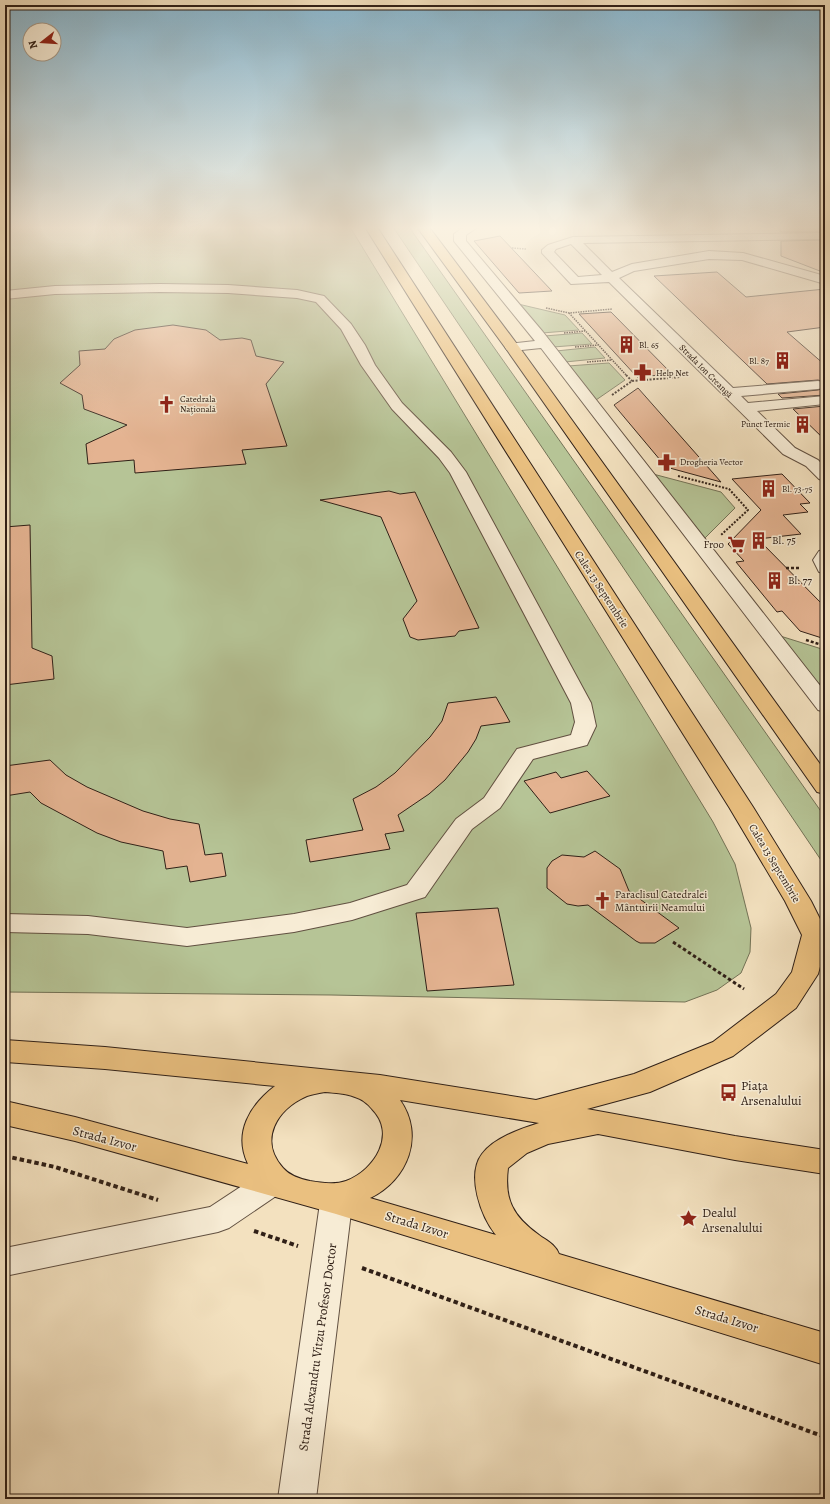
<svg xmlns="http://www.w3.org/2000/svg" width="830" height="1504" font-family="Alegreya,serif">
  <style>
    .green { fill: #b6c496; stroke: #737256 }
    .building { fill: #e4b391; stroke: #302017 }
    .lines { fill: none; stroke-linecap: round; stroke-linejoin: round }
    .minor-casing { stroke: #615041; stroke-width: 2 }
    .major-casing { stroke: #302017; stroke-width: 2 }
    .path-far4 { stroke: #302017; stroke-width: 1.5; stroke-dasharray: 1.5 1; stroke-linecap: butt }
    .path-far3 { stroke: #302017; stroke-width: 2; stroke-dasharray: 2 1.5; stroke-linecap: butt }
    .path-far2 { stroke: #302017; stroke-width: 2.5; stroke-dasharray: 3 2; stroke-linecap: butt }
    .path-far1 { stroke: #302017; stroke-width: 3; stroke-dasharray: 3.5 2.5; stroke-linecap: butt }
    .path { stroke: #302017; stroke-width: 4; stroke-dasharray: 4.5 3; stroke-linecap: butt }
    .minor { fill: #f7ecd5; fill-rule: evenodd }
    .major { fill: #eac080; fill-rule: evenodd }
    .labels { text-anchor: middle; stroke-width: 3; stroke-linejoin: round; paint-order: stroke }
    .far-poi-label { font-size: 9px; fill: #302017; stroke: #f7ecd5; text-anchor: start }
    .far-street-label { font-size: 9px; fill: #302017; stroke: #f7ecd5 }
    .poi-label { font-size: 11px; fill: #302017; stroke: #f7ecd5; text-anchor: start }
    .street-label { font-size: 11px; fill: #302017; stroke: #f7ecd5 }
    .near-poi-label { font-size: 13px; fill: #302017; stroke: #f7ecd5; text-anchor: start }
    .near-street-label { font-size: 13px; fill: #302017; stroke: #f7ecd5 }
  </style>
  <rect width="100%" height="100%" fill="#f3e1bf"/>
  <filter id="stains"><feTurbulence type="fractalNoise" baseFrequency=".005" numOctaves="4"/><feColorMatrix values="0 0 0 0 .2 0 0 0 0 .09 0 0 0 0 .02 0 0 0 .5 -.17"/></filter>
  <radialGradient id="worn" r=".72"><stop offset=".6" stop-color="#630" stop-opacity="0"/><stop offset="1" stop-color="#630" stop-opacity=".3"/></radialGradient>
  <path class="green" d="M5 227H350L713 822 735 864 751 928 750 952 741 973 717 990 685 1002 331 995 5 992Z
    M393 227H409L825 817V866Z
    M518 304 565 315 579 330 542 333Z
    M582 333 592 344 553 347 544 336Z
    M595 347 605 358 565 362 556 351Z
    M609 363 625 380 596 400 568 366Z
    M653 474 721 492 735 508 705 538Z
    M777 635 825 650V683L815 684Z"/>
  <path class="building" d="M780 227H825V232H780Z
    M500 236 552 291 519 293 474 241Z
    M825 240V273L781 256V241Z
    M717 272 746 297 825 289V327L787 332 825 365V382L818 380 767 384 654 276Z
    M611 312 672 374 637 377 579 314Z
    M173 325 206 330 220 340 242 338 251 340 256 356 284 362 266 384 287 446 242 450 246 464 135 473 134 460 88 464 86 444 127 425 84 409 82 395 60 383 80 365 79 351 105 349 114 339 135 330Z
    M638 388 721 482 666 467 614 405Z
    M825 388V395L782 398 778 394 818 390Z
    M825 406V440L793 409Z
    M782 474 810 503 800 504 808 512 783 515 801 534 758 539 825 607V639L800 631 782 611 777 612 736 562 744 561 728 544 761 510 732 479Z
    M389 491 400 494 415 492 479 628 459 631 455 636 418 640 410 637 403 619 417 601 381 517 320 500Z
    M30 525 32 648 52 656 54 679 5 685V527Z
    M496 697 510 722 481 726 476 739 468 752 445 780 429 794 398 815 404 831 385 834 390 849 310 862 306 840 363 830 353 799 376 787 395 773 430 737 442 721 448 703Z
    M50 760 66 775 87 787 143 811 170 819 199 824 205 855 222 853 226 876 190 882 187 866 166 869 163 851 121 842 97 833 41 803 30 792 5 796V766Z
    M587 771 610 796 550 813 524 781 556 772 561 778Z
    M595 851 620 869 629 891 679 928 655 943H640L636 941 588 905 578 906 567 904 547 888V868L552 861 562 855 584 857Z
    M498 908 514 985 427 991 416 913Z"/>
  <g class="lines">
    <defs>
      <path id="minor" d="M464 227H478L466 235V241L543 332 825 692V712L818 710 541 348 512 351 507 350 505 347 507 344 535 341 454 241V234Z
        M825 233V239L583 243 612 272 632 264 709 251 743 253 825 276V284L742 260 709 259 634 271 619 278 733 388 818 381 823 382 825 385 823 388 818 389 741 396 748 403 825 396V404L757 411 795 448 818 460 825 467V481L819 479 806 466 783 454 609 282 571 284 542 253V250L548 245 573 237ZM571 244 602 275 578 277 554 252 556 249Z
        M160 284 228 285 297 290 324 296 351 324 365 345 375 365 402 403 451 452 466 472 591 703 596 726 587 745 533 759 500 808 472 829 425 897 352 920 294 932 187 946 88 934 5 932V914L88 916 187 928 294 914 350 903 407 885 456 819 484 798 517 749 571 735 575 722 571 703 450 473 439 458 392 409 361 365 341 329 316 302 297 298 228 293 160 292 55 294 5 299V291L55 286Z
        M825 550V573L819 572 813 560 819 551Z
        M271 1170 282 1174 286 1183 282 1192 229 1228 218 1232 5 1276V1248L210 1207 260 1174Z
        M337 1183 348 1187 353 1196 316 1499H278L321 1196 326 1187Z"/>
      <path id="major" d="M365 227H377L753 807 811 901 825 929V964L821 963 818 974 796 1008 733 1056 650 1092 587 1109 735 1136 825 1150V1174L735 1160 598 1134 548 1144 527 1153 508 1168C504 1200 513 1216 539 1235 547 1241 555 1244 559 1254L825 1333V1365L336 1214 75 1141 5 1125V1101L75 1117 248 1164C233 1133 250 1105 275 1086L105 1069 5 1062V1040L105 1047 380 1075 536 1100 634 1074 713 1042 776 994 792 972 802 935 785 901 729 807ZM325 1092C335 1093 346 1093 355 1097 362 1099 368 1104 372 1109 397 1134 375 1170 346 1181 335 1185 322 1183 310 1181 300 1179 290 1176 283 1168 258 1140 277 1109 307 1096 313 1094 319 1093 325 1092ZM400 1100 539 1123C520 1129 494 1138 482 1154 466 1175 481 1217 496 1235L370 1198C408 1180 425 1135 400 1100Z
        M417 227H429L517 344 825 771V794L817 792 507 350Z"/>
    </defs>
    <use href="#minor" class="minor-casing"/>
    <use href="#major" class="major-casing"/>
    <path class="path-far4" d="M512 248 526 249
      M546 308 569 313 612 309
      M569 313 627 376
      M564 333 585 331
      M575 347 598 345
      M587 362 612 360"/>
    <path class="path-far3" d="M626 375 632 381
      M612 395 632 381 681 377
      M678 476 729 489 748 510 721 535"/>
    <path class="path-far2" d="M786 568H799
      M806 640 825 646"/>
    <path class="path-far1" d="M673 942 744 989"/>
    <path class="path" d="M5 1156 55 1167 158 1200
      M254 1231 298 1246
      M362 1268 825 1437"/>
    <use href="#minor" class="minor"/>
    <use href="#major" class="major"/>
  </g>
  <linearGradient id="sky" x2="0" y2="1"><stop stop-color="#89b8d1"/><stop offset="0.52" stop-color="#faf2e2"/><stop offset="1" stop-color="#faf2e2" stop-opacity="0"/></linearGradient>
  <rect width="830" height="438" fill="url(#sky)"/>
  <defs>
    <symbol id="building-bare" viewBox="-9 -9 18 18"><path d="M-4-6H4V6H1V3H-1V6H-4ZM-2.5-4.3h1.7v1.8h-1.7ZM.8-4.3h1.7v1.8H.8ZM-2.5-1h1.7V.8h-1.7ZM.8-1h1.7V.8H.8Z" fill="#8f2418" stroke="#f7ecd5" stroke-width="2.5" paint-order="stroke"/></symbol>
    <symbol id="pharmacy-bare" viewBox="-9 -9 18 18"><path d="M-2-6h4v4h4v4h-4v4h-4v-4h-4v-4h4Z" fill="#8f2418" stroke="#f7ecd5" stroke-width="2.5" paint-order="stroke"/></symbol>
    <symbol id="church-bare" viewBox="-9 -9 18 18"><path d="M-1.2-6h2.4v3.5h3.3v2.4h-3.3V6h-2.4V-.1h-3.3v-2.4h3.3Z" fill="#8f2418" stroke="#f7ecd5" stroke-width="2.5" paint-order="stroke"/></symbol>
    <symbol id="supermarket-bare" viewBox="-9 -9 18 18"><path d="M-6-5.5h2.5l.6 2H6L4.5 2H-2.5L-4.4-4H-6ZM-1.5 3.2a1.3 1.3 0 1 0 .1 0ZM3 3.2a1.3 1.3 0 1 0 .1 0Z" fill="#8f2418" stroke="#f7ecd5" stroke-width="2.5" paint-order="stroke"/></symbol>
    <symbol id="bus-bare" viewBox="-9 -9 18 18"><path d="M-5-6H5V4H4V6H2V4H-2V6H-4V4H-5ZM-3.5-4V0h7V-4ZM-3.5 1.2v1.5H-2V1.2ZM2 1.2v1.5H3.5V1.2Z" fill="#8f2418" stroke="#f7ecd5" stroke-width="2.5" paint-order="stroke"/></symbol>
    <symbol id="sight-bare" viewBox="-9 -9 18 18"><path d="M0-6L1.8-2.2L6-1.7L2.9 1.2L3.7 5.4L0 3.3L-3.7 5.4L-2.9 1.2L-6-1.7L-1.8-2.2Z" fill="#8f2418" stroke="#f7ecd5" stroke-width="2.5" paint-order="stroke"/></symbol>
  </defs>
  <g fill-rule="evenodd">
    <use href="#building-bare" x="614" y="332" width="25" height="25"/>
    <use href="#building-bare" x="770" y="348" width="25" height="25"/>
    <use href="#pharmacy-bare" x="630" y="360" width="25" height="25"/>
    <use href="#church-bare" x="154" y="392" width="25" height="25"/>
    <use href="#building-bare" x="790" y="412" width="25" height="25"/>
    <use href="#pharmacy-bare" x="654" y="450" width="25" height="25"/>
    <use href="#building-bare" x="756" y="476" width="25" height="25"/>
    <use href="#building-bare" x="746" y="528" width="25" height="25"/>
    <use href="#supermarket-bare" x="724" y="532" width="25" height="25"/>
    <use href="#building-bare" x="762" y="568" width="25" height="25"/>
    <use href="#church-bare" x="590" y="888" width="25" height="25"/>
    <use href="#bus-bare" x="716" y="1080" width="25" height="25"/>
    <use href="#sight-bare" x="676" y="1206" width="25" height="25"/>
  </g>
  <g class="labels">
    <g class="far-poi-label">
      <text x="639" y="348">Bl. 65</text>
      <text x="769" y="364" text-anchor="end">Bl. 87</text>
      <text x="656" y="376">Help Net</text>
      <text x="180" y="402">Catedrala<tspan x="180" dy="10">Națională</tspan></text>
      <text x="790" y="427" text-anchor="end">Punct Termic</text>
      <text x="680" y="465">Drogheria Vector</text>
      <text x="782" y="492">Bl. 73-75</text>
    </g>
    <g class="far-street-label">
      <text transform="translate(706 371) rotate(45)" y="3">Strada Ion Creangă</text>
    </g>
    <g class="poi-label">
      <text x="772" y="544">Bl. 75</text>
      <text x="724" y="548" text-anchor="end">Froo</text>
      <text x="788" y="584">Bl. 77</text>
      <text x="615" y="898">Paraclisul Catedralei<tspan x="615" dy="13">Mântuirii Neamului</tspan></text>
    </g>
    <g class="street-label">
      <text transform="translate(602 589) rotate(57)" y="4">Calea 13 Septembrie</text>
      <text transform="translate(775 863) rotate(59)" y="4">Calea 13 Septembrie</text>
    </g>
    <g class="near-poi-label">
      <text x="741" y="1090">Piața<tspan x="741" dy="15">Arsenalului</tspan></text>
      <text x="702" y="1217">Dealul<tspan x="702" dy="15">Arsenalului</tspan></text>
    </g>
    <g class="near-street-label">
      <text transform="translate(105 1138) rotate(15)" y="5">Strada Izvor</text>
      <text transform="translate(417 1224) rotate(17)" y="5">Strada Izvor</text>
      <text transform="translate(727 1318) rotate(17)" y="5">Strada Izvor</text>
      <text transform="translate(317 1347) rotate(-82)" y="5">Strada Alexandru Vitzu Profesor Doctor</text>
    </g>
  </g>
  <rect width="830" height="1504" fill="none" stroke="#f3e1bf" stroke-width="20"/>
  <rect x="6" y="6" width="818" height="1492" fill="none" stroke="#302017" stroke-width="2"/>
  <rect x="10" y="10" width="810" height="1484" fill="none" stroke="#302017"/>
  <g transform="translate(42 42) rotate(253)"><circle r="19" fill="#f7ecd5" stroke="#a79a89"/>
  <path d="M0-3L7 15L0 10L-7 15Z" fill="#8f2418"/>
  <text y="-6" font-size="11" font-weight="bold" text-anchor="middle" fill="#302017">N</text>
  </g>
  <rect width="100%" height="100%" filter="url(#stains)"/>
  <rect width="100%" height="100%" fill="url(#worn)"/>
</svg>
